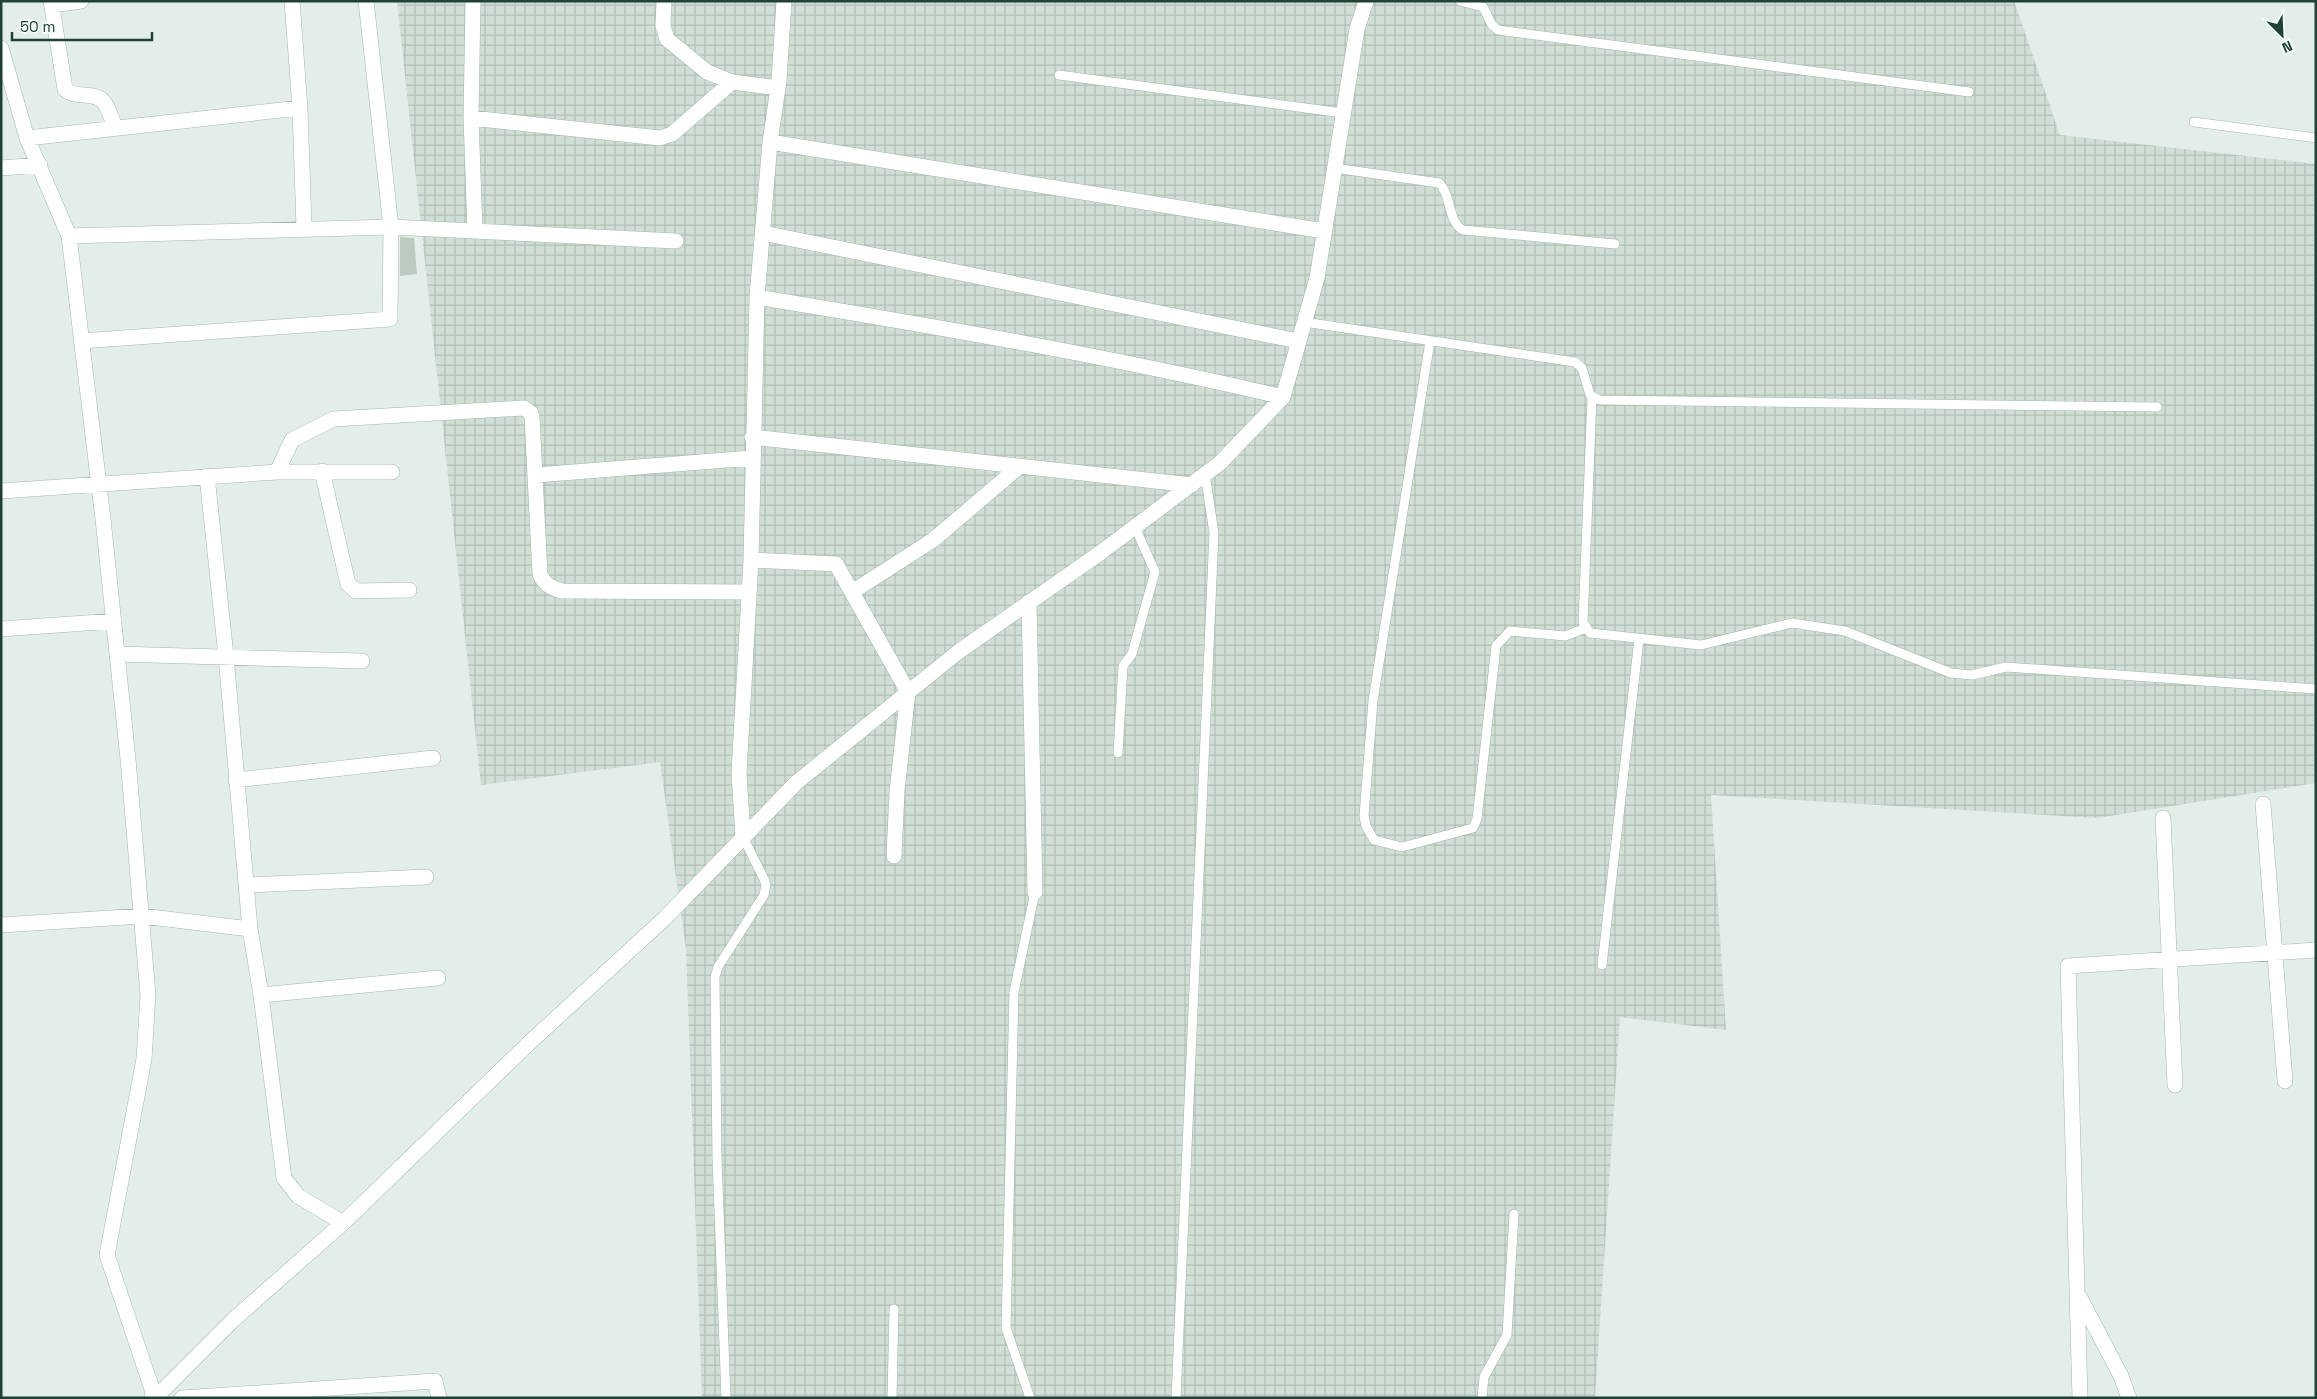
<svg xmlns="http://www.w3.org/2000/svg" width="2317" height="1399" font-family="'Space Grotesk',sans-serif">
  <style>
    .industrial { fill: url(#industrial-grid) }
    .building { fill: #baccc2 }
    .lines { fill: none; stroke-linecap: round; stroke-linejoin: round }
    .lane-casing { stroke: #a4b7ae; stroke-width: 10 }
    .street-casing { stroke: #a4b7ae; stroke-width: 16 }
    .lane { stroke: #fff; stroke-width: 9 }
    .street { stroke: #fff; stroke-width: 15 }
  </style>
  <defs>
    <pattern id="industrial-grid" width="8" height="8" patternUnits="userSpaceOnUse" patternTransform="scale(1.25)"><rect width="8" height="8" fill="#d0ded6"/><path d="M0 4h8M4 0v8" fill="none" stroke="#b2c0b8"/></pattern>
  </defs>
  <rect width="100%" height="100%" fill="#e2eee7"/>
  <path class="industrial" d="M397 1H2014L2060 135 2316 164V783L2097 818 1711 795 1726 1030 1620 1017 1595 1398H702L686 949 660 762 481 785Z"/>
  <path class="building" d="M400 237 414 238 417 274 400 276Z"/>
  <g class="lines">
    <defs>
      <path id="lane" d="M1460 1 1483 7 1492 25 1498 30 1969 92
        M1059 75 1343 113
        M2194 122 2316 138
        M1334 168 1439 183C1452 195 1447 221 1463 230L1615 244
        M1304 322 1575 362 1582 368 1590 395 1600 400 2157 407
        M1430 341 1373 701 1364 816 1366 826 1374 840 1402 847 1473 828 1477 819 1496 646 1510 631 1565 636 1586 628
        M1592 398 1583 622 1590 633 1701 645 1792 623 1845 631 1951 673 1972 675 2006 667 2316 689
        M1118 753 1123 666 1132 654 1155 572 1135 527
        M1602 965 1639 639
        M726 1398 717 1158 715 977 718 967 764 895 766 885 764 879 743 837
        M892 1398 894 1309
        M1030 1398 1006 1328 1014 992 1035 892
        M1176 1398 1214 533 1205 474
        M1482 1398 1484 1377 1507 1335 1514 1214"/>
      <path id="street" d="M51 1 65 89C74 99 93 91 103 101 109 108 112 120 115 127
        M292 1 300 108 304 228
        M473 1 471 118 475 230
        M664 1 663 26 667 39 707 72 732 82 778 88
        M52 5 81 1
        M1 48 27 138 69 236 103 519 128 759 148 995 144 1059 107 1255 152 1389 153 1398
        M471 118 660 138 672 134 732 82
        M27 138 300 108
        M770 142 1324 231
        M1 168 40 165
        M763 233 1298 341
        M69 236 391 227 676 241
        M757 297C933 326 1109 356 1283 397
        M81 341 390 319 391 227 366 1
        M752 437 1192 485
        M322 471 348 584 356 591 409 590
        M277 472 292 440 333 419 524 408 531 413 532 417 540 574C544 585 552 588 562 591L749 592
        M536 475 752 458
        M207 476 226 656 250 929 261 995 284 1178 298 1196 343 1223
        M1 491 277 472H392
        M751 560 836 564 908 692 897 791 894 856
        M852 592 933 540 1020 466
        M1029 602 1035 892
        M1 629 114 621
        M117 654 362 661
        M236 780 433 758
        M2263 804 2285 1081
        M2163 818 2175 1085
        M743 837 739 773 751 560 757 297 770 142 779 81 784 1
        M246 885 426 877
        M1 925 142 916 250 929
        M261 995 438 978
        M2079 1296 2121 1376 2129 1398
        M155 1398 233 1320 343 1223 528 1044 665 918 797 782 958 652 1100 553 1220 463 1283 397 1317 278 1357 29 1366 1
        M182 1398 435 1381 439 1398
        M2080 1398 2068 966 2316 950"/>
    </defs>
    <use href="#lane" class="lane-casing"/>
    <use href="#street" class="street-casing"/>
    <use href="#lane" class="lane"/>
    <use href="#street" class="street"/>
  </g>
  <rect width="2317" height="1399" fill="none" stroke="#204234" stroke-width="5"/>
  <g transform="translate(2282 35) rotate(156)" stroke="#f3faf6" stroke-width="4" paint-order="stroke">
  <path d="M0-4L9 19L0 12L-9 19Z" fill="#204234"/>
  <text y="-8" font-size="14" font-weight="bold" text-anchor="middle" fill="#204234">N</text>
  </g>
  <path d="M12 32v8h140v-8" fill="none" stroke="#204234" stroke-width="2.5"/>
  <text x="20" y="32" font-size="15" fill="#204234" stroke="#f3faf6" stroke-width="4" paint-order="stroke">50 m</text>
</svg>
